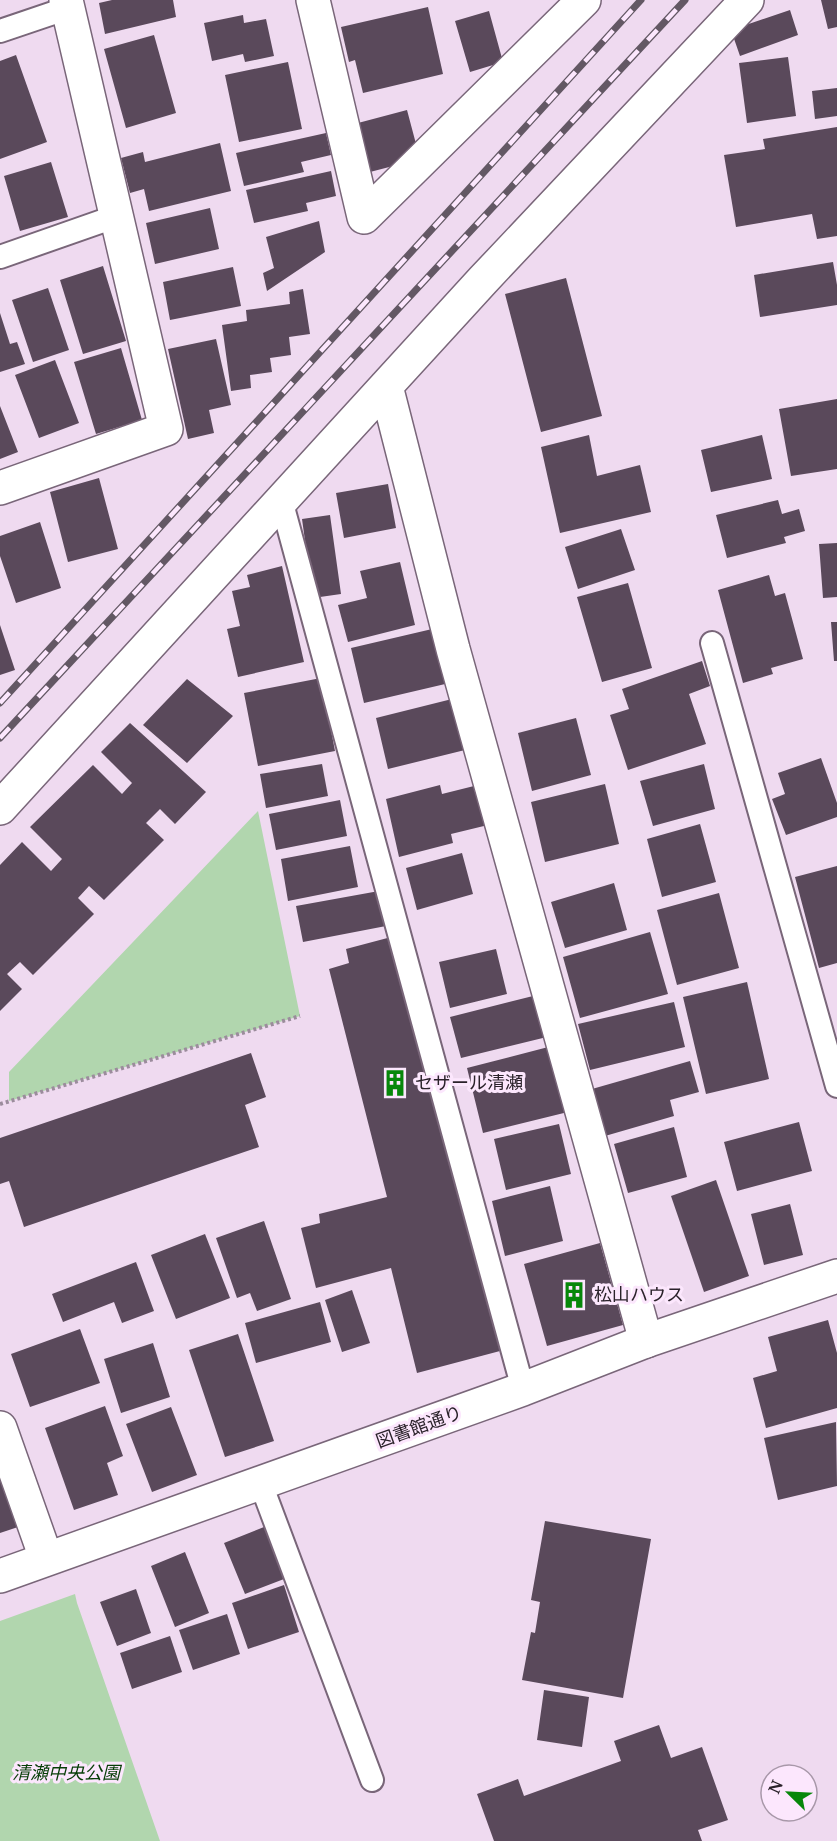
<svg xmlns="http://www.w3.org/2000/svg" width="837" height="1841" font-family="'Noto Serif','Noto Sans JP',serif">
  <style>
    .green { fill: #b1d6ae }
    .building { fill: #5a495b }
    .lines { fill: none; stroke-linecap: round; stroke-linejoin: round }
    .lane-casing { stroke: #796679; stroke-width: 26 }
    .street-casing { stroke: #796679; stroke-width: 36 }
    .secondary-casing { stroke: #796679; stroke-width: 36 }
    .path { stroke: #9b8c9c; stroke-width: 4; stroke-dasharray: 3 3; stroke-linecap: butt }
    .lane { stroke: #fff; stroke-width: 22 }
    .street { stroke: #fff; stroke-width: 33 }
    .secondary { stroke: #fff; stroke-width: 33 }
    .rail-casing { stroke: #635864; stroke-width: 7 }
    .rail { stroke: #fce7fd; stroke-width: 4.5; stroke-dasharray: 14; stroke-linecap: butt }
    .labels { text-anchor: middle; stroke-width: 6; stroke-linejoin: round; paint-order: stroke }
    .poi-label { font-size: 18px; fill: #2a222a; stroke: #fce7fd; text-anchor: start }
    .street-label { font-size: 18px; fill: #2a222a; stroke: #fce7fd }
    .park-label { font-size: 18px; font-style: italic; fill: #063d06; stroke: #fce7fd }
  </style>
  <rect width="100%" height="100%" fill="#efdaf0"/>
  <path class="green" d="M258 811 300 1016 9 1101V1072Z
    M75 1594 77 1603 160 1841H0V1621Z"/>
  <path class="building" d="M112 0H173L176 17 105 34 99 3Z
    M821 0H837V27L828 29Z
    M428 7 443 74 363 93 355 60 349 62 341 27Z
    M790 10 798 35 740 56 731 30Z
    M489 11 503 62 470 72 455 21Z
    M243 15 244 23 266 19 274 56 245 62 243 54 212 61 204 23Z
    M154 35 176 113 126 128 104 49Z
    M16 55 47 142 0 159V61Z
    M788 57 796 116 747 123 739 63Z
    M288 62 302 129 239 142 225 75Z
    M837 88V116L815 119 812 91Z
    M407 110 420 159 370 172 358 123Z
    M837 127V236L817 239 812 214 736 227 724 155 765 149 763 139Z
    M326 133 331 155 301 162 304 172 244 186 236 153Z
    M220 143 231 191 149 211 144 189 130 193 121 158 143 152 145 162Z
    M51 162 68 217 20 231 4 176Z
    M331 171 336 196 306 203 308 211 254 223 246 190Z
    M210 208 219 249 155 264 146 223Z
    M319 221 325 252 267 291 263 273 274 268 266 237Z
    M833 262 837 285V305L760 317 754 275Z
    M103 266 126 341 83 354 60 280Z
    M233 267 241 306 170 320 163 282Z
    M566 278 602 416 541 432 505 294Z
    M48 288 69 350 33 362 12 300Z
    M303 289 310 334 289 337 291 355 270 358 272 372 250 375 251 388 231 391 222 325 247 321 246 310 290 304 289 292Z
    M0 313 10 344 17 342 25 364 0 372Z
    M216 339 231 405 209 410 214 433 188 439 168 349Z
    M121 348 142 420 96 434 74 362Z
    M55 360 79 423 39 438 15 375Z
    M837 399V469L791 476 779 409Z
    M0 406 18 452 0 459Z
    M589 435 597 476 640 465 651 512 560 533 541 447Z
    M762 435 772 479 711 492 701 450Z
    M99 478 118 549 68 562 50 492Z
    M388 484 396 528 344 538 336 493Z
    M778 500 782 514 799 509 805 531 784 537 786 543 727 558 716 515Z
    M330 515 341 594 313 598 302 519Z
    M40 522 61 588 16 603 0 556V536Z
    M621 529 635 570 578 589 565 547Z
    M837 543V597L823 598 819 544Z
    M400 562 415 625 348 642 338 605 367 598 360 571Z
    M282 566 304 662 238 677 227 629 240 626 232 591 250 587 247 575Z
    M769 575 775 596 785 593 803 659 771 668 773 674 743 683 718 590Z
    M628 583 652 668 602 682 577 597Z
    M831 622H837V661H834Z
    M0 625 15 670 0 675Z
    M445 626 458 681 364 703 351 648Z
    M702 661 710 686 689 694 706 744 628 770 610 715 629 709 622 689Z
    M321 678 335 751 258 766 244 693Z
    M187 679 233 716 187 763 143 725Z
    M452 699 465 750 388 769 376 718Z
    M576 718 591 775 532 791 518 733Z
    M130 723 206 792 175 824 160 809 146 823 164 840 104 900 89 886 78 898 94 914 33 975 20 962 7 974 22 989 0 1011V865L22 842 51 871 62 859 30 827 93 765 122 794 132 783 101 752Z
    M821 758 837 803V817L786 835 772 799 785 794 778 773Z
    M322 764 328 796 266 808 260 774Z
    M704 764 715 809 653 826 640 781Z
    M605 784 619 844 545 862 531 802Z
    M440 785 442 794 478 785 488 825 451 834 453 843 399 857 386 799Z
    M340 800 347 836 276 850 269 814Z
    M700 824 716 882 662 897 647 839Z
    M350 846 358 887 288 901 281 859Z
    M462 853 473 894 417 910 406 868Z
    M837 866V963L819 968 795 877Z
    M614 883 627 930 565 948 551 902Z
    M379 891 386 926 303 942 296 906Z
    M719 893 739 968 677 985 657 910Z
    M650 932 668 994 580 1018 563 957Z
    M395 936 500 1351 417 1373 391 1268 316 1288 301 1228 320 1223 319 1214 387 1197 329 969 349 963 346 949Z
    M496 949 507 994 450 1008 439 962Z
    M747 982 769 1079 706 1094 683 997Z
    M541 994 551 1036 461 1058 450 1017Z
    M674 1002 685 1047 590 1070 578 1024Z
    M556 1045 572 1111 483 1133 467 1068Z
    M251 1053 266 1097 245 1105 259 1147 24 1227 9 1181 0 1184V1138Z
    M690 1061 699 1092 670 1100 674 1116 605 1136 592 1089Z
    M799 1122 812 1171 737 1191 724 1142Z
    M559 1124 571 1174 506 1190 494 1139Z
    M674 1127 687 1177 628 1193 614 1144Z
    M716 1180 749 1276 704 1292 671 1196Z
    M550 1186 563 1241 505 1256 492 1201Z
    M790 1204 803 1255 764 1265 751 1214Z
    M264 1221 291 1299 257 1311 250 1293 237 1298 216 1238Z
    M205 1234 230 1298 176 1319 151 1255Z
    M600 1243 623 1325 547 1346 524 1264Z
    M136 1262 154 1311 122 1323 114 1302 63 1322 52 1294Z
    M352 1290 370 1343 342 1352 325 1300Z
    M320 1302 331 1342 256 1363 245 1323Z
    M828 1320 837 1353V1408L766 1428 753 1378 777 1371 768 1337Z
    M80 1329 100 1383 30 1407 11 1354Z
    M238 1334 274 1441 225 1457 189 1350Z
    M153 1343 170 1397 121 1413 104 1359Z
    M105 1406 123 1456 107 1463 118 1495 74 1510 45 1428Z
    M171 1407 197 1475 152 1492 126 1424Z
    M836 1422 837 1486 778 1500 764 1438Z
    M0 1480 18 1527 0 1533Z
    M545 1521 651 1539 623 1698 522 1680 531 1632 535 1633 540 1602 531 1600Z
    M264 1527 284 1579 245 1594 224 1543Z
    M185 1552 209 1613 175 1627 151 1566Z
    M284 1585 299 1632 248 1649 232 1603Z
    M136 1589 151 1633 117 1646 100 1602Z
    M227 1614 240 1654 193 1670 179 1630Z
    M170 1636 182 1672 132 1689 120 1653Z
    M544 1690 589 1697 582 1747 537 1740Z
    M659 1725 671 1758 702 1747 728 1820 698 1830 702 1841H494L477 1794 518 1779 524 1796 621 1761 614 1741Z"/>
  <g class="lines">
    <defs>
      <path id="lane" d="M0 31 68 8
        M0 257 117 216
        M281 500 523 1389
        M712 643 837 1086
        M261 1484 372 1780"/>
      <path id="street" d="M313 0 364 217
        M364 217 584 0
        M386 386 453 649 646 1341
        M0 488 166 429 66 0
        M0 808 483 280 747 0
        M0 1428 46 1558"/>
      <path id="secondary" d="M0 1576 523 1389 646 1341 837 1276"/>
    </defs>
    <use href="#lane" class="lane-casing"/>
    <use href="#street" class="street-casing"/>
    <use href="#secondary" class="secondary-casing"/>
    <path class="path" d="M0 1104 300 1016"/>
    <use href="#lane" class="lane"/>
    <use href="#street" class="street"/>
    <use href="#secondary" class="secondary"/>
    <defs>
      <path id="rail" d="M0 703 641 0
        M0 738 685 0"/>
    </defs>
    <use href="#rail" class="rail-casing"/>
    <use href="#rail" class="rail"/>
  </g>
  <defs>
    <symbol id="building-bare" viewBox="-9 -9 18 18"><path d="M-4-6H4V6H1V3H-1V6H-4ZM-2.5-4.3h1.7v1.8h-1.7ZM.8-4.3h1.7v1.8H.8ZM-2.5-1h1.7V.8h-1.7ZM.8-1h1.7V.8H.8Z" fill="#07870a" stroke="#fce7fd" stroke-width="2.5" paint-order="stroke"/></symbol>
  </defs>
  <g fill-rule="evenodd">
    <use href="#building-bare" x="376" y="1064" width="38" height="38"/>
    <use href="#building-bare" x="555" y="1276" width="38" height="38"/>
  </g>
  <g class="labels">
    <g class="poi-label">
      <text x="415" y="1089">セザール清瀬</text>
      <text x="594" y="1301">松山ハウス</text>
    </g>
    <g class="street-label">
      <text transform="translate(419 1427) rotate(-20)" y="6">図書館通り</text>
    </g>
    <g class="park-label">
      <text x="66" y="1779">清瀬中央公園</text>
    </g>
  </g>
  <g transform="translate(789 1793) rotate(294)"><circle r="28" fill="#fce7fd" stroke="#a898a9" stroke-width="1.5"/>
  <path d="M0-4.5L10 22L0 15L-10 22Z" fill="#07870a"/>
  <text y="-9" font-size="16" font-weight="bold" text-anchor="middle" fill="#2a222a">N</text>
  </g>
</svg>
